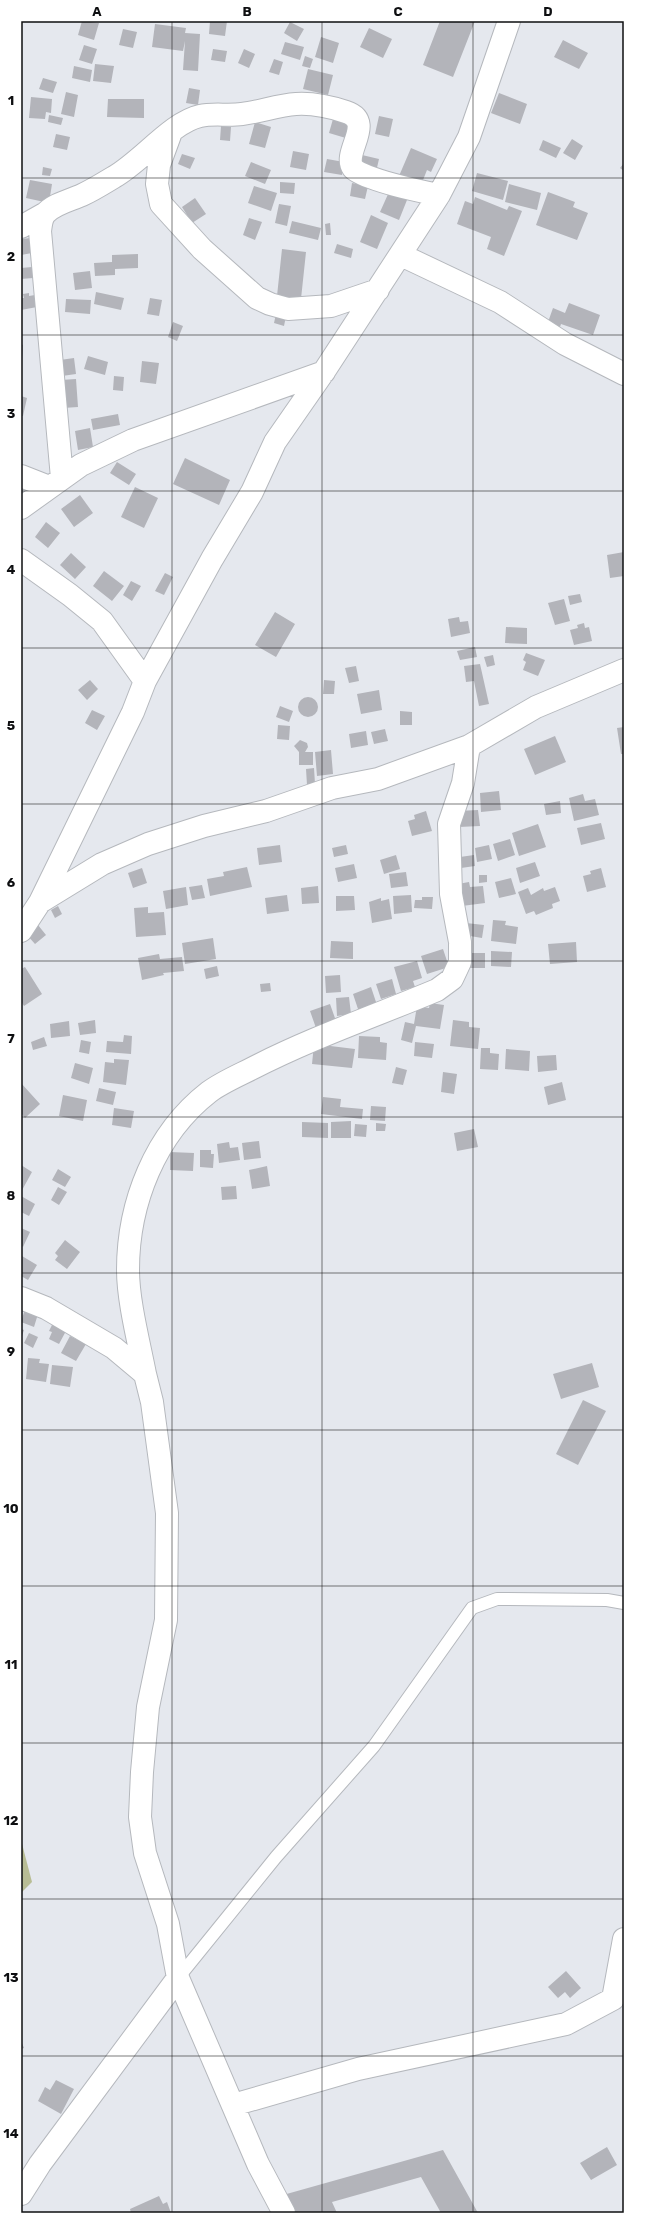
<svg xmlns="http://www.w3.org/2000/svg" width="645" height="2234" font-family="Rubik,sans-serif">
  <style>
    .forest { fill: #b8bd95 }
    .building { fill: #b3b4ba }
    .lines { fill: none; stroke-linecap: round; stroke-linejoin: round }
    .service-casing { stroke: #b5b8bd; stroke-width: 14 }
    .minor-casing { stroke: #b5b8bd; stroke-width: 24 }
    .service { stroke: #fff; stroke-width: 12 }
    .minor { stroke: #fff; stroke-width: 22 }
    .grid { fill: none; stroke: #0e0f11; stroke-width: 1; stroke-opacity: 0.55 }
    .neatline { fill: none; stroke: #0e0f11; stroke-width: 1.5 }
    .grid-label { font-size: 13px; text-anchor: middle; font-weight: bold; fill: #0e0f11 }
  </style>
  <rect width="100%" height="100%" fill="#e5e8ee"/>
  <path class="forest" d="M21 1840 32 1882 21 1893Z"/>
  <path class="building" d="M82 21 99 23 94 40 78 35Z
    M210 21H227L225 36 209 34Z
    M440 21H475L453 77 423 65Z
    M290 22 304 29 297 41 284 33Z
    M155 24 186 28 185 33 200 34 198 71 183 70 185 41 183 51 152 47Z
    M369 28 392 39 383 58 360 47Z
    M123 29 137 32 133 48 119 45Z
    M321 37 339 43 333 63 315 57Z
    M563 40 588 53 579 69 554 57Z
    M285 42 304 47 300 60 281 54Z
    M84 45 97 49 92 64 79 60Z
    M213 49 227 51 225 62 211 60Z
    M244 49 255 54 249 68 238 63Z
    M305 56 313 59 310 68 302 66Z
    M274 59 283 62 279 75 269 72Z
    M95 64 114 66 111 83 93 81Z
    M74 66 92 70 90 82 72 78Z
    M308 69 333 75 328 95 303 89Z
    M43 78 57 82 53 93 39 89Z
    M189 88 200 90 198 105 186 103Z
    M66 92 78 95 74 117 61 114Z
    M499 93 527 104 520 124 491 113Z
    M31 97 52 99 51 113 46 112 45 119 29 118Z
    M108 99H144V118L107 117Z
    M49 115 63 118 61 125 48 122Z
    M379 116 393 119 389 137 375 134Z
    M333 119 353 125 349 139 329 133Z
    M255 122 271 127 265 148 249 144Z
    M221 126 231 127 230 141 220 140Z
    M56 134 70 137 67 150 53 147Z
    M572 139 583 146 575 160 563 153Z
    M543 140 561 148 556 158 539 150Z
    M411 148 437 159 431 172 427 170 421 185 399 176Z
    M293 151 309 154 306 170 290 167Z
    M182 154 195 158 190 169 178 164Z
    M362 155 379 159 376 172 359 169Z
    M327 159 344 162 342 175 324 172Z
    M251 162 271 170 265 184 245 176Z
    M624 163V171L620 168Z
    M43 167 52 169 50 176 42 175Z
    M477 173 508 181 503 200 472 191Z
    M30 180 52 184 49 203 26 198Z
    M280 182 295 183 294 194 280 193Z
    M352 183 368 186 365 199 350 196Z
    M509 184 541 193 537 210 505 202Z
    M254 186 277 193 271 211 248 203Z
    M389 192 407 200 399 220 380 212Z
    M548 192 575 202 573 207 588 213 577 240 536 225Z
    M475 197 507 210 509 206 522 211 504 256 487 249 491 237 457 224 465 201 473 204Z
    M195 198 206 214 192 223 182 207Z
    M279 204 291 206 287 226 275 223Z
    M371 215 388 223 377 249 360 242Z
    M249 218 262 222 255 240 243 235Z
    M292 221 321 228 318 240 289 233Z
    M330 223 331 235H326L325 224Z
    M31 238 32 253 21 255V239Z
    M337 244 353 249 351 258 334 253Z
    M282 249 306 252 301 299 277 296Z
    M138 254V268L115 269V275L95 276 94 263 112 262V255Z
    M32 267 33 278 21 279V268Z
    M90 271 92 288 75 290 73 273Z
    M96 292 124 298 121 310 94 304Z
    M29 293V296L35 295 37 307 21 310V298H24L23 294Z
    M150 298 162 300 159 316 147 314Z
    M66 299 91 300 90 314 65 312Z
    M569 303 600 315 593 335 561 324 560 327 548 322 553 308 565 313Z
    M276 314 286 316 284 326 274 323Z
    M173 322 183 326 177 341 168 337Z
    M21 344 23 345 22 360H21Z
    M88 356 108 362 105 375 84 369Z
    M74 358 76 374 62 376 60 360Z
    M142 361 159 363 156 384 140 382Z
    M114 376 124 377 123 391 113 390Z
    M76 379 78 407 63 408 61 380Z
    M21 396 27 398 23 416H21Z
    M118 414 120 425 93 430 91 419Z
    M90 428 93 447 78 450 75 431Z
    M185 458 230 480 219 505 173 484Z
    M117 462 136 474 129 485 110 473Z
    M135 487 158 498 144 528 121 517Z
    M80 495 93 513 74 527 61 509Z
    M46 522 60 533 48 548 35 537Z
    M624 552V576L610 578 607 555Z
    M71 553 86 567 75 579 60 565Z
    M104 571 124 586 112 601 93 586Z
    M165 573 173 577 164 595 155 591Z
    M131 581 141 586 132 601 123 595Z
    M580 594 582 602 570 605 568 596Z
    M564 599 570 621 555 625 548 603Z
    M275 612 295 624 276 657 255 645Z
    M459 617 460 622 468 621 470 633 451 637 448 619Z
    M584 623 585 628 589 627 592 641 574 645 570 630 578 628 577 625Z
    M506 627 527 628V644L505 643Z
    M475 647 477 657 460 660 457 651Z
    M526 653 545 660 538 676 523 670 526 662 523 660Z
    M493 655 495 665 487 667 484 657Z
    M480 664 489 704 479 706 474 681 466 682 464 666Z
    M356 666 359 681 349 683 345 668Z
    M90 680 98 689 87 700 78 690Z
    M324 680 335 681 334 694H323Z
    M379 690 382 710 361 714 357 694Z
    M298 707a10 10 0 1 1 20 0a10 10 0 1 1-20 0Z
    M280 706 293 711 289 722 276 717Z
    M92 710 105 716 97 730 85 723Z
    M400 711 412 712V725H400Z
    M278 725 290 726 289 740 277 739Z
    M624 727V754H621L617 728Z
    M385 729 388 741 374 744 371 732Z
    M366 731 368 745 351 748 349 734Z
    M555 736 566 762 535 775 524 749Z
    M300 740 307 743 308 747 305 752H313V765H299V752L294 746Z
    M331 750 333 774 317 776 315 752Z
    M314 768 315 784 307 785 306 769Z
    M499 791 501 810 481 812 480 793Z
    M583 794 585 801 595 799 599 815 574 821 569 798Z
    M560 801 561 813 546 815 544 804Z
    M478 810 480 826 459 827 458 811Z
    M426 811 432 831 412 836 408 821 415 819 414 815Z
    M601 823 605 839 581 845 577 828Z
    M538 824 546 847 519 856 512 833Z
    M510 839 515 855 498 861 493 844Z
    M280 845 282 862 259 865 257 848Z
    M346 845 348 854 334 857 332 848Z
    M489 845 492 859 477 862 475 848Z
    M396 855 400 869 384 874 380 860Z
    M474 855 475 866 461 868 460 857Z
    M535 862 540 876 520 883 516 868Z
    M354 864 357 878 338 882 335 868Z
    M247 867 252 887 210 896 207 879 224 876 223 872Z
    M142 868 147 883 133 888 128 873Z
    M601 868 606 887 587 892 583 876 591 874 590 871Z
    M406 872 408 886 391 888 389 874Z
    M479 875H487V882L479 883Z
    M511 878 516 894 499 898 495 882Z
    M469 882 470 887 483 886 485 903 462 906 458 884Z
    M202 885 205 898 192 900 189 887Z
    M318 886 319 903 302 904 301 888Z
    M186 887 188 905 166 909 163 891Z
    M555 887 560 901 552 904 553 908 536 915 534 911 526 914 518 892 528 888 531 895 543 888 544 891Z
    M287 895 289 911 267 914 265 898Z
    M411 895 412 912 394 914 393 896Z
    M336 896H354L355 910 336 911Z
    M422 897H433L432 909 414 908 415 900H422Z
    M381 898V901L389 899 392 919 372 923 369 902Z
    M58 906 62 914 55 918 51 910Z
    M148 907V913L164 912 166 935 136 937 134 908Z
    M493 920 506 921 505 925 518 927 516 944 491 941Z
    M466 923 484 925 482 938 464 935Z
    M38 925 46 935 35 944 27 935Z
    M213 938 216 959 185 964 182 943Z
    M331 941 353 942V959L330 958Z
    M576 942 577 962 550 964 548 944Z
    M443 949 449 967 427 974 421 956Z
    M491 951 512 952 511 967 491 966Z
    M470 953H485V968H470Z
    M159 954 160 959 182 957 184 971 163 973 164 975 142 980 138 958Z
    M417 961 422 978 413 981 415 987 401 991 394 967Z
    M217 966 219 976 206 979 204 969Z
    M25 967 42 994 24 1006 21 1001V969Z
    M340 975 341 992 326 993 325 976Z
    M392 979 396 994 381 999 376 984Z
    M270 983 271 991 261 992 260 984Z
    M371 987 377 1005 359 1012 353 994Z
    M349 997 351 1014 337 1016 336 998Z
    M430 1003 444 1005 440 1029 416 1026 412 1043 401 1040 405 1022 414 1024 417 1006 429 1008Z
    M330 1004 336 1021 316 1028 310 1011Z
    M95 1020 96 1033 80 1035 78 1023Z
    M453 1020 469 1022V1027L480 1028 478 1049 450 1046Z
    M69 1021 70 1036 51 1038 50 1024Z
    M124 1035 132 1036 131 1054 106 1052 107 1041 123 1042Z
    M359 1036 380 1037V1042L387 1043 386 1060 358 1058Z
    M44 1037 47 1046 33 1050 31 1042Z
    M81 1040 91 1042 89 1054 79 1052Z
    M415 1042 434 1044 432 1058 414 1056Z
    M314 1044 355 1049 352 1068 312 1064Z
    M481 1048H490V1053L499 1054 498 1070 480 1069Z
    M506 1049 530 1051 529 1071 505 1069Z
    M556 1055 557 1070 538 1072 537 1056Z
    M114 1059 129 1060 126 1085 103 1082 105 1062 114 1063Z
    M75 1063 93 1068 89 1084 71 1078Z
    M396 1067 407 1070 403 1085 392 1083Z
    M443 1072 457 1074 454 1094 441 1092Z
    M562 1082 566 1100 548 1105 544 1087Z
    M21 1083 40 1104 25 1118 21 1113Z
    M99 1088 116 1092 113 1105 96 1101Z
    M63 1095 87 1100 83 1121 59 1116Z
    M323 1097 341 1099 340 1107 363 1109 362 1119 321 1114Z
    M371 1106 386 1107 385 1121 370 1120Z
    M114 1108 134 1111 131 1128 112 1125Z
    M351 1121V1138H331V1122Z
    M302 1122 328 1123V1138L302 1137Z
    M376 1123 386 1124 385 1131H376Z
    M355 1124 367 1125 366 1137 354 1136Z
    M474 1129 478 1147 457 1151 454 1133Z
    M259 1141 261 1158 244 1160 242 1143Z
    M229 1142 230 1148 238 1147 240 1160 219 1163 217 1144Z
    M200 1150H211V1154H214L213 1168 200 1167Z
    M170 1152 194 1153 193 1171 170 1170Z
    M21 1165 32 1172 21 1192Z
    M267 1166 270 1186 252 1189 249 1170Z
    M58 1169 71 1177 65 1187 52 1180Z
    M236 1186 237 1199 222 1200 221 1187Z
    M58 1187 67 1192 59 1205 51 1200Z
    M21 1196 35 1204 29 1216 21 1212Z
    M21 1228 30 1232 23 1247 21 1245Z
    M65 1240 80 1252 67 1269 55 1260 58 1256 55 1253Z
    M22 1256 37 1265 28 1280 21 1276Z
    M25 1309 38 1314 34 1327 21 1322Z
    M53 1323 66 1331 59 1344 49 1339 52 1332 49 1331Z
    M21 1329 24 1330 21 1339Z
    M29 1333 38 1337 33 1348 24 1343Z
    M70 1336 86 1344 76 1361 61 1353Z
    M28 1358 40 1359 39 1363 49 1364 46 1382 26 1379Z
    M592 1363 599 1387 561 1399 553 1374Z
    M52 1365 73 1367 70 1387 50 1384Z
    M583 1400 606 1411 578 1465 556 1454Z
    M566 1971 581 1988 570 1998 565 1992 558 1998 548 1987Z
    M21 2041 24 2048 21 2049Z
    M56 2080 74 2089 61 2114 38 2101 45 2087 50 2090Z
    M607 2147 617 2165 591 2180 580 2163Z
    M443 2150 478 2213H441L421 2177 332 2202 337 2213H292L283 2195Z
    M159 2196 163 2204 167 2202 171 2213H131L130 2209Z"/>
  <g class="lines">
    <defs>
      <path id="service" d="M178 1978 276 1857 374 1746 472 1608 497 1599 607 1600 624 1603"/>
      <path id="minor" d="M170 135 159 165 157 184 161 204 202 249 257 298 270 304 288 309 331 306 378 290
        M21 227 44 214
        M401 255 500 302 565 344 624 374
        M21 476 49 487
        M62 478 40 231C41 225 41 219 45 214 53 204 71 200 82 195 93 190 104 183 114 177 141 162 172 122 200 116 213 113 228 116 242 114 260 112 278 105 296 104 312 103 331 107 346 112 376 122 342 152 353 168 361 179 424 192 439 195
        M21 508 81 465 133 440 324 372
        M21 560 70 595 102 621 145 681
        M40 902 102 864 148 844 204 826 266 811 332 788 378 779 469 746 536 707 624 670
        M21 931 40 902 133 712 145 681 212 559 252 492 275 442 325 370 439 195 469 137 509 21
        M21 1298 46 1308 114 1348 145 1374 152 1402 167 1513 166 1620 148 1707 142 1772 140 1817 145 1853 168 1924 178 1978 258 2164 284 2213
        M145 1374C139 1343 128 1301 128 1270 128 1203 155 1134 209 1092 221 1083 237 1076 251 1069 311 1038 375 1016 437 990L452 979 460 962V942L451 894 449 824 463 783 469 746
        M233 2105 358 2069 566 2024 613 1999 624 1939
        M21 2194 40 2164 178 1978"/>
    </defs>
    <use href="#service" class="service-casing"/>
    <use href="#minor" class="minor-casing"/>
    <use href="#service" class="service"/>
    <use href="#minor" class="minor"/>
  </g>
  <path class="grid" d="M172 21V2213M322 21V2213M473 21V2213M21 178H624M21 335H624M21 491H624M21 648H624M21 804H624M21 961H624M21 1117H624M21 1273H624M21 1430H624M21 1586H624M21 1743H624M21 1899H624M21 2056H624"/>
  <rect width="645" height="2234" fill="none" stroke="#ffffff" stroke-width="44"/>
  <rect x="22" y="22" width="601" height="2190" class="neatline"/>
  <g class="grid-label">
    <text x="97" y="16">A</text>
    <text x="247" y="16">B</text>
    <text x="398" y="16">C</text>
    <text x="548" y="16">D</text>
    <text x="11" y="105">1</text>
    <text x="11" y="261">2</text>
    <text x="11" y="418">3</text>
    <text x="11" y="574">4</text>
    <text x="11" y="730">5</text>
    <text x="11" y="887">6</text>
    <text x="11" y="1043">7</text>
    <text x="11" y="1200">8</text>
    <text x="11" y="1356">9</text>
    <text x="11" y="1513">10</text>
    <text x="11" y="1669">11</text>
    <text x="11" y="1825">12</text>
    <text x="11" y="1982">13</text>
    <text x="11" y="2138">14</text>
  </g>
</svg>
